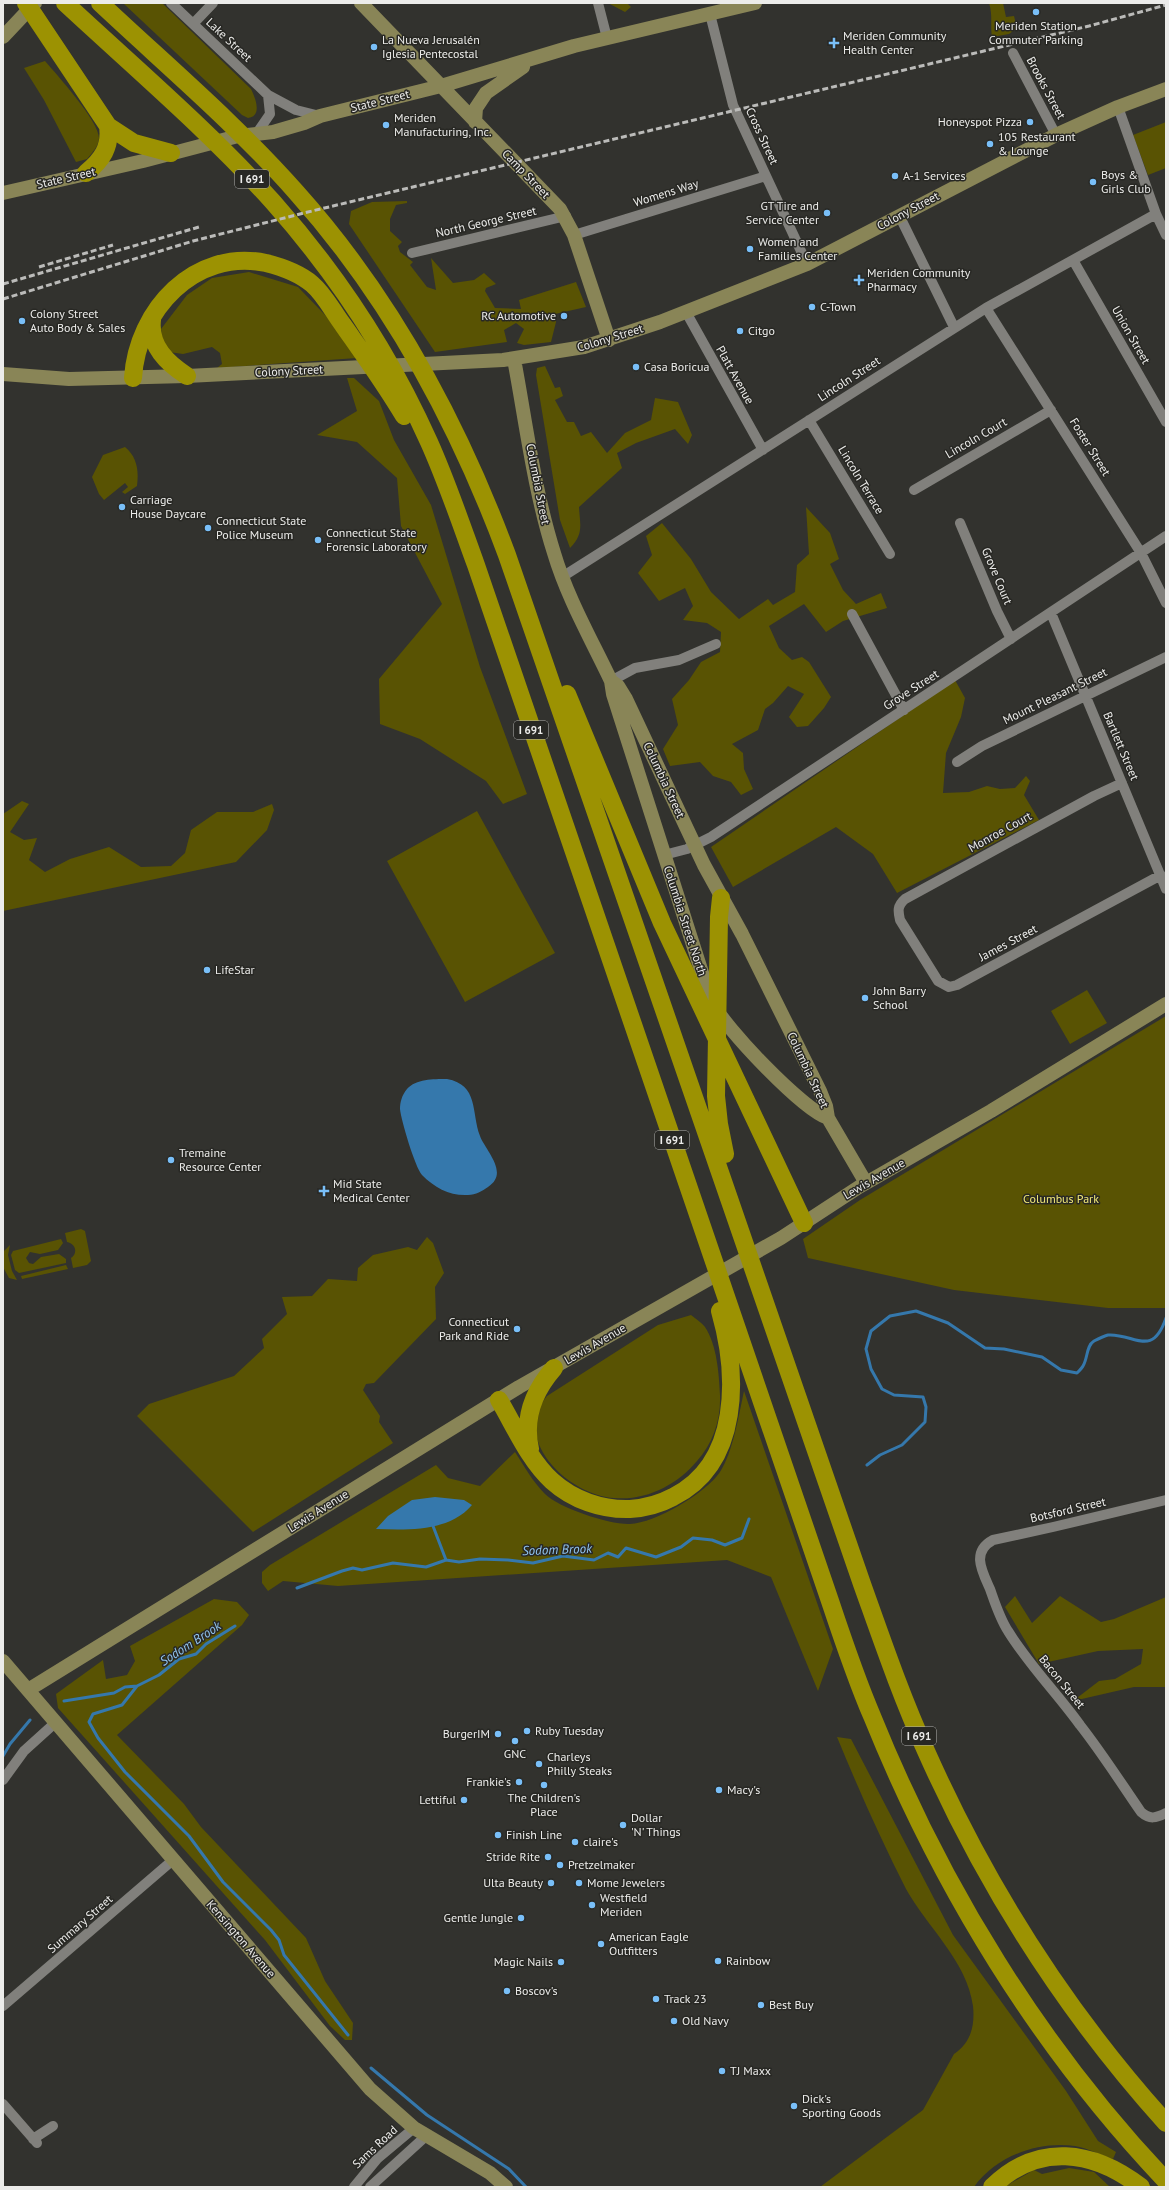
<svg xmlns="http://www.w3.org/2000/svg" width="1169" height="2190" font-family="'PT Sans',sans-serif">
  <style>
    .green { fill: #595303 }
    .water { fill: #3578ac }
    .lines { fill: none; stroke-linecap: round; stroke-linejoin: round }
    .stream { stroke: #3578ac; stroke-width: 3 }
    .street { stroke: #81807c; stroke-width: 10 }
    .secondary { stroke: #898557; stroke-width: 14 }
    .highway { stroke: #9c9202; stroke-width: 18 }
    .rail { stroke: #bbbbb9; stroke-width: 3; stroke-dasharray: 6 3; stroke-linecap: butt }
    .poi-dot { fill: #79bff8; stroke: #282824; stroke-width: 1.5 }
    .labels { text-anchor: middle; stroke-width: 3; stroke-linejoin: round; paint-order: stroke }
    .shield { fill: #282824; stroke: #b1b1af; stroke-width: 1 }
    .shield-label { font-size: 11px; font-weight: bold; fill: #ececea }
    .poi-label { font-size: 12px; fill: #ececea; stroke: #282824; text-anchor: start }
    .street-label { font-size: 12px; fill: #ececea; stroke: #282824 }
    .park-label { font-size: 12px; fill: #f0e776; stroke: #282824 }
    .water-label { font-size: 13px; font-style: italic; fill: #91c4ef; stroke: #282824 }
  </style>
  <rect width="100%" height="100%" fill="#32322e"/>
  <path class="green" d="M123 3H162L251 89C255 97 263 116 248 118L242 115Z
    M608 3H627L631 7 625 12Z
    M989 3H1003L1006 17 1014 16 1017 28 1009 34 992 37C990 25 993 15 989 3Z
    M45 61C57 75 99 121 99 138 99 146 92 153 87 159L76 162 44 100 24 68Z
    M1166 122V168L1148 175 1133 135Z
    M407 201V203L396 205 390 219V231L402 242 398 246 400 252 413 262 410 265 427 287 436 290 431 258 453 283 474 280 484 273 496 284 486 288 485 291 495 308 521 309 519 300 576 282 586 307 555 314 556 322 551 342 524 345 517 343 524 329 516 323 504 330 507 342 435 352 349 224 351 211 372 202Z
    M249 272 298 287 326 316 357 358 217 368 222 364 220 353 212 347 183 354 169 352 162 340 161 329 187 295 212 278Z
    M545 366 555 388 560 387 563 396 555 400 567 422H574L581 436 591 432 607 453 625 433 651 420 655 398 678 402 692 435 688 444 675 429 636 443 617 453 622 468 579 507C580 525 584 534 570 548L560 520 536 375 537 368Z
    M347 378H354L379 401 394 440 431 505 480 667 527 794 503 804 486 781 420 739 380 724 379 679 442 604 401 526 397 478 357 442 317 435 357 411Z
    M125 447C137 457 139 470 137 486L125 494 122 492 128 487 125 483 104 500 99 494 92 477 103 455Z
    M806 507 830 533 839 559 830 564 843 590 856 604 881 593 887 608 843 621 826 632 804 604 769 626 779 648 792 660 802 657 809 662 831 697 824 708 808 726 797 727 789 717 804 694 788 686 773 703 765 709 758 730 732 744 743 753 744 769 753 789 741 795 731 782 713 776 700 762 670 766 663 749 678 725 672 699 689 680 701 662 720 652 721 632 707 623 683 620 693 606 685 588 659 601 638 573 652 555 646 536 662 523 691 559 711 592 739 619 768 599 773 605 795 592 797 565 809 554Z
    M955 680 965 698 961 717 946 753 943 793 969 792 987 786 1000 789 1015 788 1026 776 1030 781 1024 795 1039 820 897 893 873 854 836 827 733 887 711 847Z
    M22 801 29 804 10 832 24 840 37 838 29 860 45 872 70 859 109 847 141 867 171 866 185 853 191 830 217 812H253L272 804 274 810 267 830 236 862 3 911V814Z
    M477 811 555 953 465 1002 387 861Z
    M1087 990 1107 1023 1070 1044 1051 1011Z
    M1166 1016V1308H1108L954 1290 808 1258 803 1239 860 1200Z
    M81 1229 85 1231 91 1261 87 1265 73 1268 71 1258C78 1253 76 1244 67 1242L65 1233Z
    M427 1237 433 1243 444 1273 435 1287 436 1319 374 1383 366 1384 363 1390 380 1416 379 1422 393 1443 253 1532 137 1416 149 1404 234 1376 264 1348 262 1339 287 1314 282 1297 312 1296 328 1279 357 1281 358 1268 373 1255 408 1247 417 1250Z
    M61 1239 63 1243 58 1250 40 1254 30 1252 26 1258 29 1263 33 1264 41 1257 59 1254 66 1259V1263L19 1273 15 1270 11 1255 13 1251Z
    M10 1245 8 1255 12 1271 17 1280 9 1278 3 1267V1252Z
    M66 1265 68 1269 22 1279 21 1276Z
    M691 1315C696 1319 702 1323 705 1327 717 1345 719 1374 720 1395 721 1420 713 1443 697 1461 677 1485 646 1501 614 1498 569 1495 510 1440 547 1396L658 1325Z
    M744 1391 833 1649 818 1691 771 1577 727 1560 338 1586 283 1581 268 1591 262 1583V1572L270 1565 436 1465 448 1478 480 1486 515 1452C524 1466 533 1482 545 1494 559 1508 610 1525 630 1524 655 1523 706 1493 720 1472 733 1452 739 1414 744 1391Z
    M1015 1596 1032 1623 1060 1596 1101 1622 1114 1619 1166 1597V1687H1134L1073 1701 1099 1681 1115 1679 1141 1664 1143 1649 1098 1651 1039 1664 1005 1607Z
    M214 1599 237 1602 249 1615 242 1625 117 1735 184 1804 201 1827 306 1938 325 1981 353 2023 352 2040H345L330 2026 265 1940 58 1708 56 1694 103 1660 106 1679 127 1675 135 1661 130 1646Z
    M837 1737 851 1739 953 1935 1066 2091 1098 2141 1116 2152 1113 2159C1101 2155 1087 2148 1075 2146 1038 2141 996 2156 974 2187H820L923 2110 954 2054C971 2043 975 2025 973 2006 967 1961 927 1927 906 1889 881 1840 858 1788 837 1737Z
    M1069 2168 1094 2172 1110 2187H1004L1034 2170 1042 2174Z"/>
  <path class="water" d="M447 1079C479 1085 471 1112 480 1136 485 1150 510 1173 488 1187 482 1191 476 1195 468 1195 450 1196 435 1188 422 1175 415 1167 401 1120 400 1109 400 1102 402 1095 407 1089 416 1079 433 1079 447 1079Z
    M435 1497 464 1500 472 1505C449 1532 408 1530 376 1529L388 1516 412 1500Z"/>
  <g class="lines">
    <path class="stream" d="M867 1465 880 1455 902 1445 925 1422 926 1407 923 1397 894 1395 882 1389 871 1369 866 1349 871 1331 890 1316 916 1311 948 1323 985 1348 1004 1349 1042 1357 1061 1370 1077 1373C1079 1371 1082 1368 1083 1366 1088 1358 1086 1346 1094 1341 1098 1339 1104 1336 1108 1335 1134 1333 1152 1359 1166 1318
      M433 1526 446 1560
      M297 1588 342 1571 353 1568 362 1570 393 1563 426 1567 446 1560 459 1562 480 1559 508 1560 533 1563 563 1556 594 1560 608 1553 618 1557 626 1548 656 1557 681 1547 693 1538 712 1540 725 1545 742 1538 749 1519
      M137 1686 122 1705 93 1714 89 1722 98 1738 125 1772 189 1836 223 1882 271 1930 279 1940 284 1955 348 2035
      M64 1701 114 1693 125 1687 137 1686 159 1675 179 1659 196 1654 206 1644 235 1626
      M3 1756 10 1744 30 1720
      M371 2068 427 2115 509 2169 526 2187"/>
    <path class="street" d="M171 3 268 95 296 110 320 116
      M598 3 607 38
      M710 14 733 105 807 264
      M193 24 213 3
      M1013 53 1056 135
      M1118 107 1156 214 1166 235
      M257 133 270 114 268 95
      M899 215 954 327
      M574 235 766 176
      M412 253 566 216
      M1073 260 1166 422
      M986 308 1141 553 1166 603
      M686 312 763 450
      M809 420 890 554
      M914 490 1051 410
      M960 523 997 611 1011 639
      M562 577 986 308 1156 214
      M1051 613 1166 889
      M852 614 904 710
      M611 681 635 668 679 660 716 644
      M957 762 982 746 1166 657
      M1122 783 1094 796 905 899C897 906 898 911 900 920L938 981 949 987 957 985 1161 875
      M664 855 687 849 711 837 1166 536
      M1166 1500 1053 1527 993 1540C971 1552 982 1571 990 1589 995 1603 1000 1619 1008 1631 1029 1665 1057 1693 1080 1725 1102 1753 1121 1783 1141 1812 1150 1820 1156 1818 1166 1813
      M3 1780 24 1751 55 1723
      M3 2006 173 1860
      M3 2104 37 2143
      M33 2139 53 2126
      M354 2187 377 2159 414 2128
      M370 2187 426 2136"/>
    <path class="secondary" d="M361 3 560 209 574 235 609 340
      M3 37 35 3
      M475 122 476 108 486 93 523 67
      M3 193 143 161 238 136 273 132 304 123 320 116 441 86 574 46 755 3
      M514 359C526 423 534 490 554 553 567 597 591 639 611 681L618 686 626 699 704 865 742 934 820 1091 826 1106 828 1118 866 1183
      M3 374 69 379 187 376 503 360 584 347 660 322 807 264 1056 135 1118 107 1166 89
      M611 681 613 694 711 1001C725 1028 802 1109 828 1118
      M3 1661 370 2089 414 2128 490 2173 506 2187
      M28 1690 519 1387 781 1238 859 1187 991 1111 1166 1004"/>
    <path class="highway" d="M26 3 108 126C111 147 102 160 86 173
      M65 3C135 68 209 131 273 202 336 273 390 355 429 442 447 482 461 524 476 565L830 1601C843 1640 856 1679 872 1716 941 1887 1039 2047 1166 2181
      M100 3C166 65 236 124 296 192 391 298 458 423 507 555L862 1584C882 1640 901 1696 926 1751 986 1886 1067 2013 1166 2123
      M108 126 134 143 171 153
      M152 320C149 346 167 363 187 376
      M133 378C137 310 195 248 266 263 282 267 299 273 312 284 325 295 333 312 343 325 364 355 385 384 404 416
      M567 694 662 923 804 1223
      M721 898 719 917 716 1096 719 1124 725 1154
      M499 1400C515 1427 529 1460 552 1481 573 1500 602 1510 630 1509 645 1508 660 1504 673 1497 741 1463 738 1374 720 1311
      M530 1449C523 1418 533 1392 554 1368
      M992 2187C1038 2142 1093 2150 1141 2187"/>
    <path class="rail" d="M39 267 113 245
      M3 284 199 227
      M3 299 193 241 312 211 1089 26 1166 5"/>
  </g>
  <g class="poi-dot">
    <circle cx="1036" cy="12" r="4"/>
    <path d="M832 37h4v4h4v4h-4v4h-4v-4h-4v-4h4z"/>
    <circle cx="374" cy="47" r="4"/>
    <circle cx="1030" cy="122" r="4"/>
    <circle cx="386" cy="125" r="4"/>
    <circle cx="990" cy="144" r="4"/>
    <circle cx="895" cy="176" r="4"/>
    <circle cx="1093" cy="182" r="4"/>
    <circle cx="827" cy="213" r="4"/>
    <circle cx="750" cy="249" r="4"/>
    <path d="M857 274h4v4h4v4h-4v4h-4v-4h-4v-4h4z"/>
    <circle cx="812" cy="307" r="4"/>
    <circle cx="564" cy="316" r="4"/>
    <circle cx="22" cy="321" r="4"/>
    <circle cx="740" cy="331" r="4"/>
    <circle cx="636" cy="367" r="4"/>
    <circle cx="122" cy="507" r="4"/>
    <circle cx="208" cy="528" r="4"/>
    <circle cx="318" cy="540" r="4"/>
    <circle cx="207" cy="970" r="4"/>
    <circle cx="865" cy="998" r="4"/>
    <circle cx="171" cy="1160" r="4"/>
    <path d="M322 1185h4v4h4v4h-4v4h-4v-4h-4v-4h4z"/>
    <circle cx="517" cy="1329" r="4"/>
    <circle cx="527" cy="1731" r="4"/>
    <circle cx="498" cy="1734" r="4"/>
    <circle cx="515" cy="1741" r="4"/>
    <circle cx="539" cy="1764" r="4"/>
    <circle cx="519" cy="1782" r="4"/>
    <circle cx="544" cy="1785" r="4"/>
    <circle cx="719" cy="1790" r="4"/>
    <circle cx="464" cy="1800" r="4"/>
    <circle cx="623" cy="1825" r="4"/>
    <circle cx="498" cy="1835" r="4"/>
    <circle cx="575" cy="1842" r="4"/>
    <circle cx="548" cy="1857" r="4"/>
    <circle cx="560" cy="1865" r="4"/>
    <circle cx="551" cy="1883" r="4"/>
    <circle cx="579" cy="1883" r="4"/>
    <circle cx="592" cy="1905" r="4"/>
    <circle cx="521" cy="1918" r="4"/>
    <circle cx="601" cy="1944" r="4"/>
    <circle cx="718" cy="1961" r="4"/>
    <circle cx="561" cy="1962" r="4"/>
    <circle cx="507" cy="1991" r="4"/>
    <circle cx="656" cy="1999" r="4"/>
    <circle cx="761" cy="2005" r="4"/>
    <circle cx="674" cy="2021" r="4"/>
    <circle cx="722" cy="2071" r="4"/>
    <circle cx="794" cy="2106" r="4"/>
  </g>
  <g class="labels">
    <g class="shield">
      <rect x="235" y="170" width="34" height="18" rx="3"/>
      <rect x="514" y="721" width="34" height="18" rx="3"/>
      <rect x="655" y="1131" width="34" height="18" rx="3"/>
      <rect x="902" y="1727" width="34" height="18" rx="3"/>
    </g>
    <g class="shield-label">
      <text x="252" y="183">I 691</text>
      <text x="531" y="734">I 691</text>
      <text x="672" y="1144">I 691</text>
      <text x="919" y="1740">I 691</text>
    </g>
    <g class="poi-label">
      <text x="1036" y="30" text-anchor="middle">Meriden Station<tspan x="1036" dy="14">Commuter Parking</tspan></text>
      <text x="843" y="40">Meriden Community<tspan x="843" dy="14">Health Center</tspan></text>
      <text x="382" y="44">La Nueva Jerusalén<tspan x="382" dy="14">Iglesia Pentecostal</tspan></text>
      <text x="394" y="122">Meriden<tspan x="394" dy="14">Manufacturing, Inc.</tspan></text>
      <text x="1022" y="126" text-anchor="end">Honeyspot Pizza</text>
      <text x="998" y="141">105 Restaurant<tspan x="998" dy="14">&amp; Lounge</tspan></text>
      <text x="1101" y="179">Boys &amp;<tspan x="1101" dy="14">Girls Club</tspan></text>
      <text x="903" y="180">A-1 Services</text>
      <text x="819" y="210" text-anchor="end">GT Tire and<tspan x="819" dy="14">Service Center</tspan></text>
      <text x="758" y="246">Women and<tspan x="758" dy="14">Families Center</tspan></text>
      <text x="867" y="277">Meriden Community<tspan x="867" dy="14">Pharmacy</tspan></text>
      <text x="820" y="311">C-Town</text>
      <text x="30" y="318">Colony Street<tspan x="30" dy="14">Auto Body &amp; Sales</tspan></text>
      <text x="556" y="320" text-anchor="end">RC Automotive</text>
      <text x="748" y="335">Citgo</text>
      <text x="644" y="371">Casa Boricua</text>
      <text x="130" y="504">Carriage<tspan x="130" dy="14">House Daycare</tspan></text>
      <text x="216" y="525">Connecticut State<tspan x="216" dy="14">Police Museum</tspan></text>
      <text x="326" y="537">Connecticut State<tspan x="326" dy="14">Forensic Laboratory</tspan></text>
      <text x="215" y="974">LifeStar</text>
      <text x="873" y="995">John Barry<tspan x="873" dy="14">School</tspan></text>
      <text x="179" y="1157">Tremaine<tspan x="179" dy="14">Resource Center</tspan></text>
      <text x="333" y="1188">Mid State<tspan x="333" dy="14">Medical Center</tspan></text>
      <text x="509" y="1326" text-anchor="end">Connecticut<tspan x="509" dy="14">Park and Ride</tspan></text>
      <text x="535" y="1735">Ruby Tuesday</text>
      <text x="490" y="1738" text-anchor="end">BurgerIM</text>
      <text x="515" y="1758" text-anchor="middle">GNC</text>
      <text x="547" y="1761">Charleys<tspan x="547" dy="14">Philly Steaks</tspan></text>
      <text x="511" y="1786" text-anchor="end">Frankie's</text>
      <text x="727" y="1794">Macy's</text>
      <text x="544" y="1802" text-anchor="middle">The Children's<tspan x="544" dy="14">Place</tspan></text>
      <text x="456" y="1804" text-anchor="end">Lettiful</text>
      <text x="631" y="1822">Dollar<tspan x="631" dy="14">'N' Things</tspan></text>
      <text x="506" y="1839">Finish Line</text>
      <text x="583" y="1846">claire's</text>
      <text x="540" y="1861" text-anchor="end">Stride Rite</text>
      <text x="568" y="1869">Pretzelmaker</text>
      <text x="543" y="1887" text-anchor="end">Ulta Beauty</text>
      <text x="587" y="1887">Mome Jewelers</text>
      <text x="600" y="1902">Westfield<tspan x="600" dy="14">Meriden</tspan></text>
      <text x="513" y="1922" text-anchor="end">Gentle Jungle</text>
      <text x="609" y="1941">American Eagle<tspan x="609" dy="14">Outfitters</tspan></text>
      <text x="726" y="1965">Rainbow</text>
      <text x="553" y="1966" text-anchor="end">Magic Nails</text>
      <text x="515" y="1995">Boscov's</text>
      <text x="664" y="2003">Track 23</text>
      <text x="769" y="2009">Best Buy</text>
      <text x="682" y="2025">Old Navy</text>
      <text x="730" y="2075">TJ Maxx</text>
      <text x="802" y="2103">Dick's<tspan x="802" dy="14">Sporting Goods</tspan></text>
    </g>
    <g class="street-label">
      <text transform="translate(229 40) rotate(43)" y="4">Lake Street</text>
      <text transform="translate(1046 88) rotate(62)" y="4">Brooks Street</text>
      <text transform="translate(380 101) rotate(-14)" y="4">State Street</text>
      <text transform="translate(762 136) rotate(65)" y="4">Cross Street</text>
      <text transform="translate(526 174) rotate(46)" y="4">Camp Street</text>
      <text transform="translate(66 178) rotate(-13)" y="4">State Street</text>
      <text transform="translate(666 193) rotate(-17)" y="4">Womens Way</text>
      <text transform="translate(908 211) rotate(-28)" y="4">Colony Street</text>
      <text transform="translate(486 222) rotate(-13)" y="4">North George Street</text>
      <text transform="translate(1131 335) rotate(60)" y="4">Union Street</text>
      <text transform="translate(610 338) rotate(-17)" y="4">Colony Street</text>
      <text transform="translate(289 371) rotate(-3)" y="4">Colony Street</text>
      <text transform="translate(735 375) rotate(61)" y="4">Platt Avenue</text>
      <text transform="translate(849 379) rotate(-33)" y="4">Lincoln Street</text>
      <text transform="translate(976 438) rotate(-30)" y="4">Lincoln Court</text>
      <text transform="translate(1090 447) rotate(58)" y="4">Foster Street</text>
      <text transform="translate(861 480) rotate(59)" y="4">Lincoln Terrace</text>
      <text transform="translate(538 484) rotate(79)" y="4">Columbia Street</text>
      <text transform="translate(997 576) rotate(67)" y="4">Grove Court</text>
      <text transform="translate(911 690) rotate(-33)" y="4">Grove Street</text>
      <text transform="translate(1055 696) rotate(-26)" y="4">Mount Pleasant Street</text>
      <text transform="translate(1121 746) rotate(67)" y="4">Bartlett Street</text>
      <text transform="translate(664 780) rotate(65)" y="4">Columbia Street</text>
      <text transform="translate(1000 832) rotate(-29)" y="4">Monroe Court</text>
      <text transform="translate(685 921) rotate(72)" y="4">Columbia Street North</text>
      <text transform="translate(1008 943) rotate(-28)" y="4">James Street</text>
      <text transform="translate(808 1070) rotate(65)" y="4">Columbia Street</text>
      <text transform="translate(874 1179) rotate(-30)" y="4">Lewis Avenue</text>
      <text transform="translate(595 1344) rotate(-30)" y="4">Lewis Avenue</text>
      <text transform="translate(1068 1510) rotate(-13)" y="4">Botsford Street</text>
      <text transform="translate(318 1511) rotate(-32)" y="4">Lewis Avenue</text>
      <text transform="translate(1062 1682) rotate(51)" y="4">Bacon Street</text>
      <text transform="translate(80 1924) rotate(-41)" y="4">Summary Street</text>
      <text transform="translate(241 1939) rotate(49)" y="4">Kensington Avenue</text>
      <text transform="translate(375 2147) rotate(-43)" y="4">Sams Road</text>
    </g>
    <g class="park-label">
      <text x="1061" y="1203">Columbus Park</text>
    </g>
    <g class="water-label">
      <text transform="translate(557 1549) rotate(-2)" y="5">Sodom Brook</text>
      <text transform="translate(190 1643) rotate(-33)" y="5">Sodom Brook</text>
    </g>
  </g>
  <rect width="1169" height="2190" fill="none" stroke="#ececea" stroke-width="8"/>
</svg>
